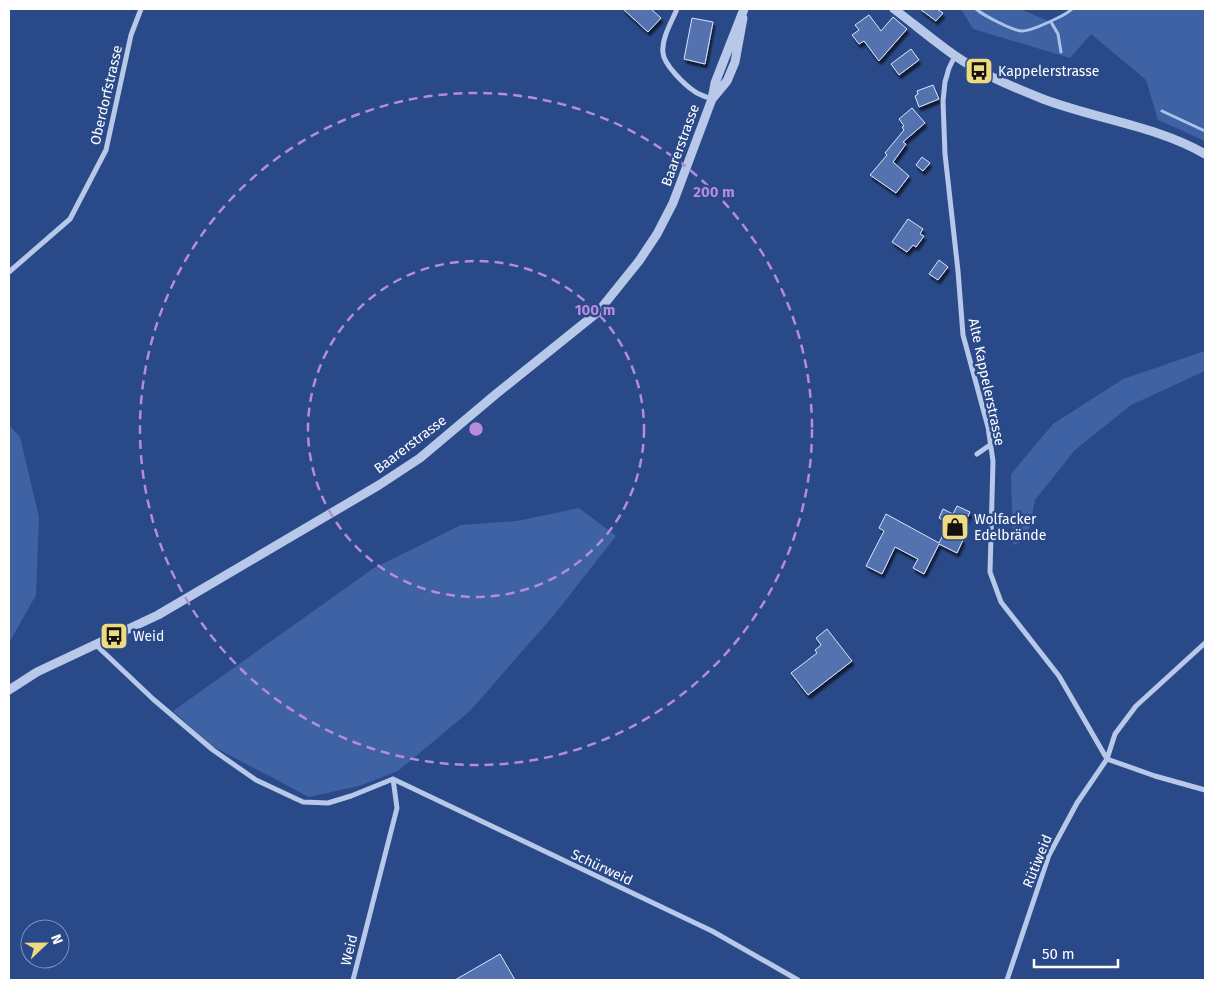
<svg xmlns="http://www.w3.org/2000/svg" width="1214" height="989" font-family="'Fira Sans',sans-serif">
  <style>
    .green { fill: #3f62a4 }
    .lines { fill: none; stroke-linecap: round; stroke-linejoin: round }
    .stream { stroke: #acc2e8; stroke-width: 3 }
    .building { fill: #5372af; stroke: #dbe4f7; filter: url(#shadow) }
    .minor { stroke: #b7c8e8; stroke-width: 5 }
    .tertiary { stroke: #b7c8e8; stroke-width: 9 }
    .ring { fill: none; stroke: #b68bdc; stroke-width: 2.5; stroke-dasharray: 9 6 }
    .labels { text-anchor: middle; stroke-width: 5; stroke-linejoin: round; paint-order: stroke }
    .poi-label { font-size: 14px; fill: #fff; stroke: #2a4988; text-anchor: start }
    .street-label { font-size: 14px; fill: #fff; stroke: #2a4988 }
    .centre { fill: #b68bdc; stroke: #2a4988; stroke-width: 2.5 }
    .ring-label { font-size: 15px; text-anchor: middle; font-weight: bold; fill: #b68bdc; stroke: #2a4988; stroke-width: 5; stroke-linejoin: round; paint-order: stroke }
  </style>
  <defs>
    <filter id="shadow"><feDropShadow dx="2" dy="4" stdDeviation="1" flood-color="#0009"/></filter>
  </defs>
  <rect width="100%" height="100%" fill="#2a4988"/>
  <path class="green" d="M961 9H1020L1053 23 1074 9H1205V141L1158 120 1146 80 1091 34 1070 58 973 29Z
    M1205 351V371L1131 405 1075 450 1035 500 1027 540 1013 545 1011 474 1053 424 1123 379Z
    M9 425 20 437 39 517 36 595 9 643Z
    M579 508 616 536 554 615 470 711 398 771 359 786 309 797 212 746 173 711 374 568 461 525 517 521Z"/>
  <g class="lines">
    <path class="stream" d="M976 9C983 15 1013 31 1022 31 1032 31 1066 15 1072 9
      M1051 22 1058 34 1061 52
      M1162 111 1205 131"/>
  </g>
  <path class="building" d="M623 9H651L661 18 648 32Z
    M920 9H937L943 13 936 21Z
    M869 15 881 31 893 17 907 29 879 61 864 41 859 44 852 35 859 30 855 25Z
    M692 18 713 22 705 64 684 59Z
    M911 49 919 60 899 75 891 64Z
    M933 85 939 99 919 107 915 96 918 94 917 91Z
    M912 108 925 123 903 142 906 144 893 162 909 176 896 193 870 175 887 155 885 153 904 130 902 127 904 126 899 119Z
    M922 157 930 163 923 171 916 165Z
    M908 219 923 229 920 234 924 236 916 247 913 245 907 252 892 242Z
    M939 260 948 267 938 280 929 274Z
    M957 506 970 512 958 538 963 540 957 553 939 544 924 574 913 568 918 559 895 547 882 574 866 566 884 531 879 528 886 514 939 543 949 523 939 518 943 509 953 514Z
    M827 629 852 661 808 695 791 673 817 653 815 650 821 645 816 638Z
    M500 954 515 980H455Z"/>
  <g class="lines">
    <path class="minor" d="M677 9C672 21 661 39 663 53 664 65 685 85 694 91 699 95 706 97 712 99
      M955 56 949 68 945 82 943 101 945 154 958 271 963 335 988 427 993 461 990 572 1001 602 1059 676 1107 759 1155 776 1205 790
      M9 272 70 219 106 150 131 35 141 9
      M977 454 990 445
      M96 645 153 699 213 750 256 780 303 802 328 803 351 796 393 779
      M393 779 712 931 798 980
      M353 980 397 808 393 779
      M1007 980 1049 855 1077 803 1107 759 1115 734 1136 706 1205 643"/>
    <path class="tertiary" d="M894 9C914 24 934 41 954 55 981 74 1013 87 1043 99 1096 119 1156 126 1205 154
      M712 99 727 81 735 62 743 18
      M9 690 37 672 158 615 379 485 420 458 496 394 598 312 639 261 657 234 673 203 712 99 715 83 744 9"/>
  </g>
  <g class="ring">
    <circle cx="476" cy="429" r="168"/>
    <circle cx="476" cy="429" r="336"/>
  </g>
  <defs>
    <symbol id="bus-square" viewBox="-11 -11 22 22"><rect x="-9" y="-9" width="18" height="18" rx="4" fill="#efda7f" stroke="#2a4988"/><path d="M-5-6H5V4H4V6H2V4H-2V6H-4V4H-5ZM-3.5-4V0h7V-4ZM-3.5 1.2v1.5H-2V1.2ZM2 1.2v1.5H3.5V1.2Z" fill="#111"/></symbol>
    <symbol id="shop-square" viewBox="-11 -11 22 22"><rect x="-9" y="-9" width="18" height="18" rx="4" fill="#efda7f" stroke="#2a4988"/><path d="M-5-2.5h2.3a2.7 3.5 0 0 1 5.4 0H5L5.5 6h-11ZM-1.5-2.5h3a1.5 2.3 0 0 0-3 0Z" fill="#111"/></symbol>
  </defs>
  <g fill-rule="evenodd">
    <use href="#bus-square" x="963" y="55" width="32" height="32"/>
    <use href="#shop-square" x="939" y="511" width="32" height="32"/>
    <use href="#bus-square" x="98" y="620" width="32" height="32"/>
  </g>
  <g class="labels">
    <g class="poi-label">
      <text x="998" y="76">Kappelerstrasse</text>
      <text x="974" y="524">Wolfacker<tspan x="974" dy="16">Edelbrände</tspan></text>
      <text x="133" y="641">Weid</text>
    </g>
    <g class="street-label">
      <text transform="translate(106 95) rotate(-77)" y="5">Oberdorfstrasse</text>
      <text transform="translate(680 145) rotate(-70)" y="5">Baarerstrasse</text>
      <text transform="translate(987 382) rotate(78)" y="5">Alte Kappelerstrasse</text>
      <text transform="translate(410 444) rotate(-37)" y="5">Baarerstrasse</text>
      <text transform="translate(1037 861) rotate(-68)" y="5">Rütiweid</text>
      <text transform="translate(602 867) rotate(25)" y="5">Schürweid</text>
      <text transform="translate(349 950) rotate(-76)" y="5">Weid</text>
    </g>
  </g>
  <circle cx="476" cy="429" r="8" class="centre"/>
  <g class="ring-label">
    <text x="714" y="197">200 m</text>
    <text x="595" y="315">100 m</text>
  </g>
  <rect width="1214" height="989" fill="none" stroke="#ffffff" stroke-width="20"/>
  <g transform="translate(45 944) rotate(68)"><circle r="24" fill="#2a4988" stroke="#7f92b8"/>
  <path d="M0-4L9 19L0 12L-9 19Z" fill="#efda7f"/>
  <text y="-8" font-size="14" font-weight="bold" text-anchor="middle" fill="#ffffff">N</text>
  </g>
  <path d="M1034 959v8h84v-8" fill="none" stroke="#ffffff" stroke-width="2.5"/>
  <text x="1042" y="959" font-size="15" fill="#ffffff" stroke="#2a4988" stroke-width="4" paint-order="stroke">50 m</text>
</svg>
